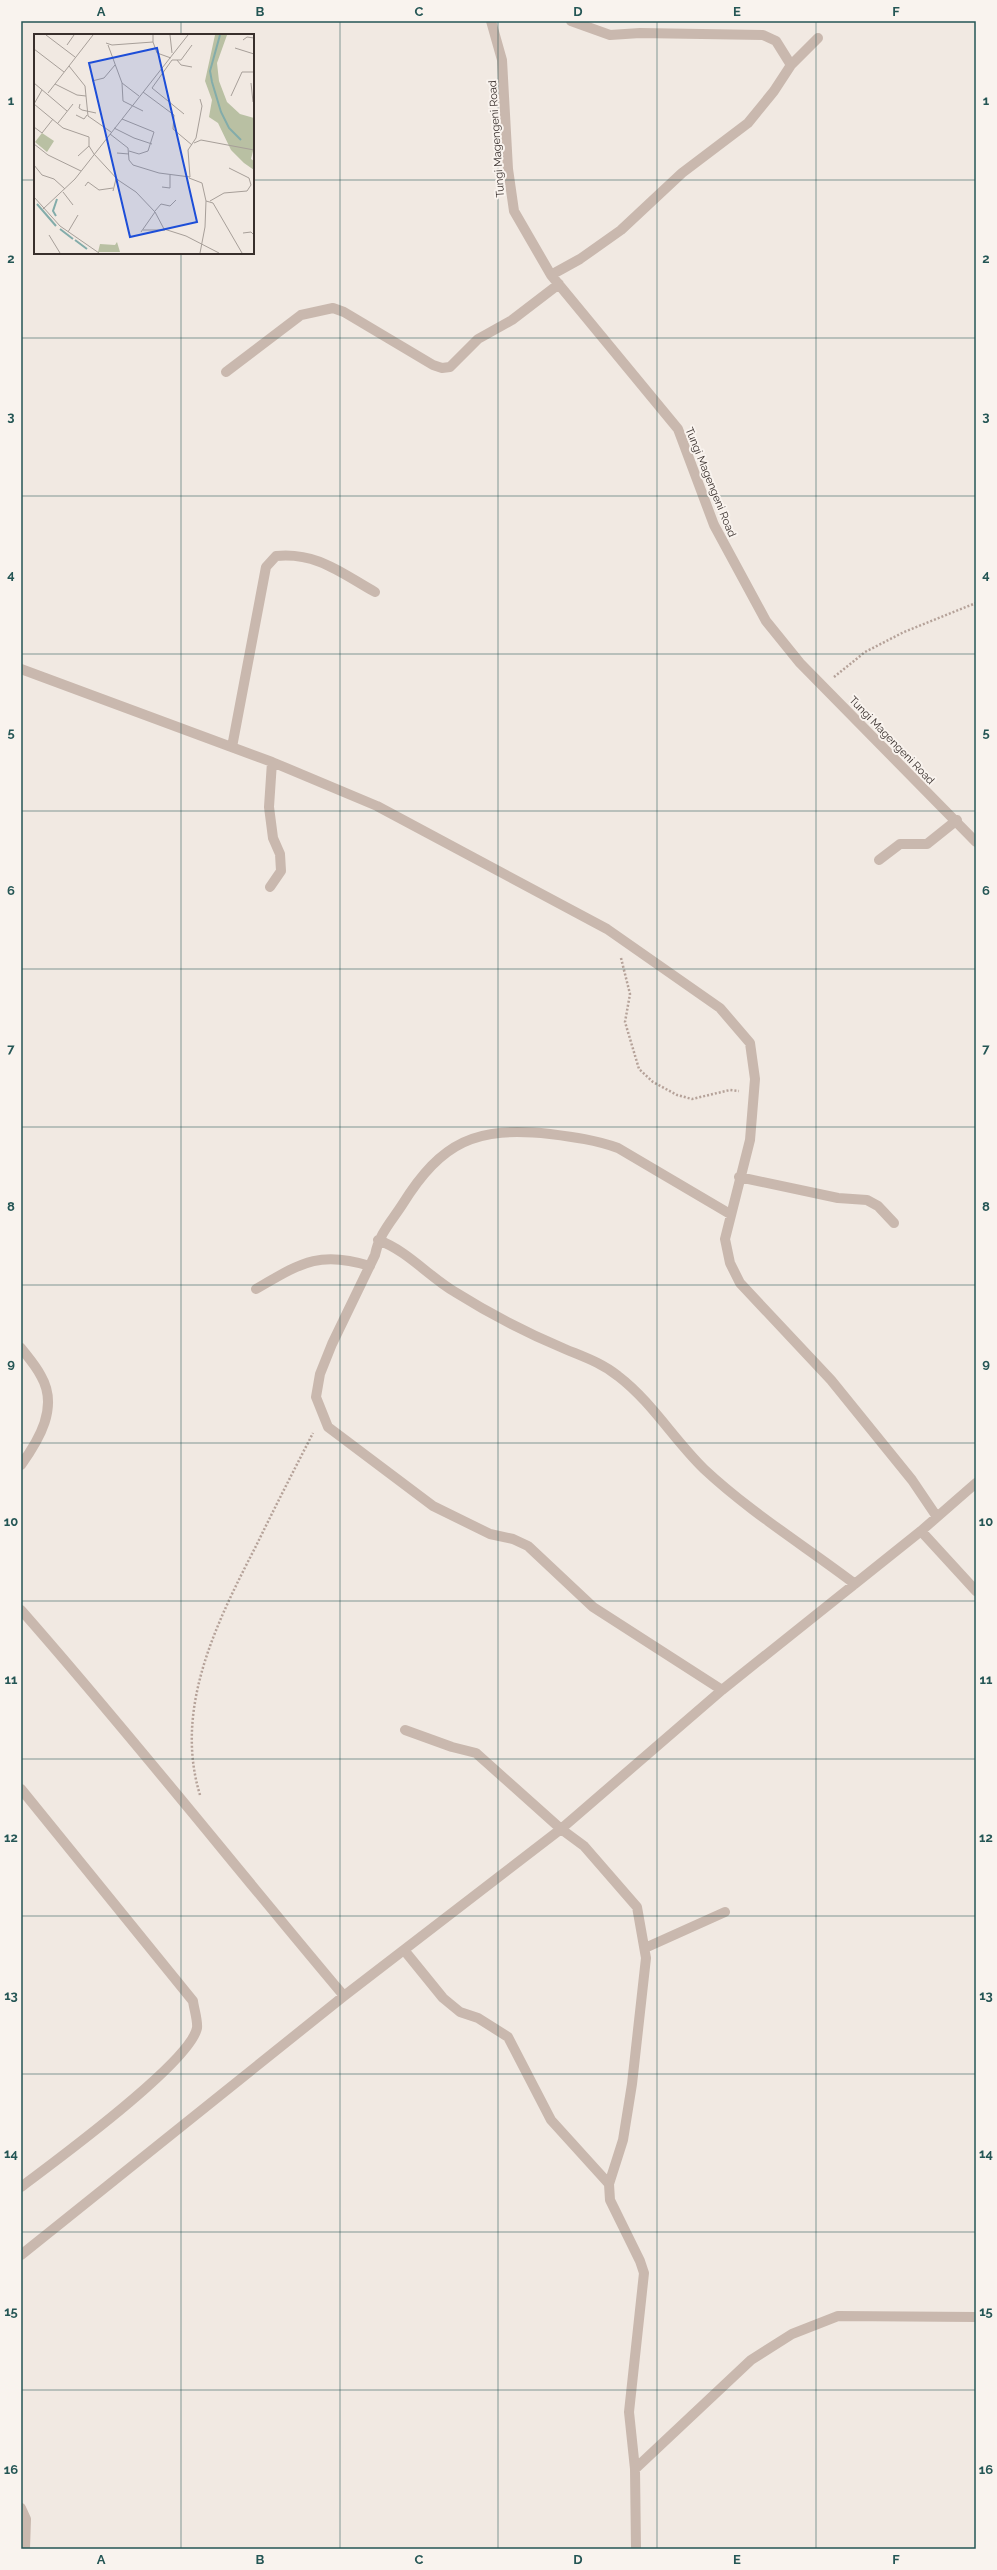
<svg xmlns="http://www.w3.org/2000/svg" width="997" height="2570" font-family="Raleway,sans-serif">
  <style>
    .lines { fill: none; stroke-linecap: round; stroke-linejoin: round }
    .path { stroke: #b5a299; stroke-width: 2.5; stroke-dasharray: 2 2; stroke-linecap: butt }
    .minor { stroke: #c9b8ae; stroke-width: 10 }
    .grid { fill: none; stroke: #255655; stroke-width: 1; stroke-opacity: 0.55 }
    .labels { text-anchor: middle; stroke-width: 4; stroke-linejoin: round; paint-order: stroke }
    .street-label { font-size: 11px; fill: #382f2c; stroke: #f9f3ee }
    .inset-river { fill: none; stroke: #83acaa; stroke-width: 2 }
    .inset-road { fill: none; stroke: #a79f99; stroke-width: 1 }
    .view { fill: #1d4ed8; fill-opacity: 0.15; stroke: #1d4ed8; stroke-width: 2 }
    .inset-edge { fill: none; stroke: #382f2c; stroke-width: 2 }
    .neatline { fill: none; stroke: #255655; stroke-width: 1.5 }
    .grid-label { font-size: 13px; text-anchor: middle; font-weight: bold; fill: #255655 }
  </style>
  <rect width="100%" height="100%" fill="#f1e9e2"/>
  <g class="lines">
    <path class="path" d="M834 677 865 652 904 632 976 603
      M621 958 630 994 625 1022 639 1069 653 1082 677 1095 692 1099 730 1090 739 1091
      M200 1795C173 1707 218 1620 257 1544 275 1507 294 1470 313 1433"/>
    <path class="minor" d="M491 21 502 60 508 169 514 211 551 275 678 429 714 525 766 621 800 663 976 842
      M571 21 610 35 640 33 763 35 776 41 791 65
      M551 275 580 259 621 230 682 173 748 123 774 91 791 65 818 38
      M226 372 301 315 333 308 344 312 433 365 442 368 450 367 478 339 512 320 559 284
      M21 669 272 762 377 806 607 929 720 1008 750 1043 755 1079 750 1140 725 1239 730 1263 740 1283 831 1380 912 1480 937 1517
      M232 747 266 567 276 556C317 552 341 573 375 592
      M879 860 900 844H927L957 820
      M270 887 281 871 280 854 273 838 269 807 272 762
      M739 1177 838 1198 867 1200 878 1206 894 1223
      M378 1240C408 1251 428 1276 455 1292 490 1314 527 1333 565 1349 584 1357 602 1363 618 1376 652 1402 674 1440 704 1469 750 1512 805 1546 855 1584
      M256 1289C301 1263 319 1250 370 1266
      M21 1348C28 1357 36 1366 41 1376 59 1407 39 1440 21 1465
      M921 1531 976 1591
      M21 1610C132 1736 236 1868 344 1996
      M722 1690 593 1607 528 1546 513 1539 490 1534 433 1506 328 1427 316 1397 320 1374 332 1344 375 1255C379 1234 391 1222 402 1205 442 1141 476 1126 550 1134 574 1137 596 1140 618 1148L730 1214
      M405 1730 452 1747 476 1753 561 1829 584 1846 637 1907 646 1958 632 2084 623 2140 609 2184 610 2200 640 2261 644 2273 629 2412 635 2469 636 2549
      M21 1789 193 2001C194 2009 198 2021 197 2028 190 2063 54 2162 21 2187
      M645 1948 725 1912
      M404 1950 443 1998 460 2012 478 2018 508 2037 551 2120 609 2184
      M21 2255 344 1996 561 1829 722 1690 921 1531 976 1483
      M635 2469 751 2360 792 2334 838 2316 976 2317
      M21 2508 26 2519 25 2549"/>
  </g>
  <path class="grid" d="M181 21V35M340 21V2549M498 21V2549M657 21V2549M816 21V2549M21 180H35M253 180H976M181 253V2549M21 338H976M21 496H976M21 654H976M21 811H976M21 969H976M21 1127H976M21 1285H976M21 1443H976M21 1601H976M21 1759H976M21 1916H976M21 2074H976M21 2232H976M21 2390H976"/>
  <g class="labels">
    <g class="street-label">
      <text transform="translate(496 139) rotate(-94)" y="4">Tungi Magengeni Road</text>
      <text transform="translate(711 482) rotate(68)" y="4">Tungi Magengeni Road</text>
      <text transform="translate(892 740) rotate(46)" y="4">Tungi Magengeni Road</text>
    </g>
  </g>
  <g transform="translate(34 34)">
    <rect width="220" height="220" fill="#f1e9e2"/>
    <path d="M181 1H193L183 29 185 47 193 68 206 80 220 84V113L217 125 220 127V136L210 129 197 116 184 89 175 83 178 66 171 47ZM8 99 20 107 13 118 1 108ZM83 208 86 218H64L66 210 81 211Z" fill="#b9c0a3"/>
    <path class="inset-river" d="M186 1 176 37 178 48 187 78 195 94 207 106M3 170 22 192M22 182 19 177 23 165M26 195 39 205M41 206 53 215"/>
    <path class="inset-road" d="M12 1 41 23M136 1 138 19M209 6 213 3 220 4M119 8 123 19 137 24M72 9 78 11 119 8V1M33 11 40 1M74 11 88 49 89 67 109 77M201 14 220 20M0 15 30 38M143 26 147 31 158 33M35 32 51 52 54 82 77 98M58 47 70 44 81 31M0 49 33 77M88 49 105 62M217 49 219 68M21 50 43 61 52 62M109 58 140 81 139 95 158 111M14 59 59 1M197 62 208 38H220M0 70 29 94 55 103V112L60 120 84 146 102 158 121 178 130 195 152 202 185 219M0 70 8 56M46 70 45 74 48 76 62 79M150 80 118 54 138 26H147L158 11M42 81 50 85 53 81M88 85 120 98 114 117 105 120 95 117M24 89 39 70M0 93 8 99 19 85M80 94 100 104 118 110M76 100 94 114 95 126 99 131 125 139 156 143 154 116 162 104 168 72 166 65M160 109 167 106 220 116M0 110 14 121 47 137M83 119 95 120M44 122 55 112M0 131 8 141 20 145 31 155M155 144 168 149 172 167 171 193 166 219M51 152 54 148 65 156 79 154M128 153 136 154V141M79 157 82 145M29 158 39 171M0 163 26 192 65 219M172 167 179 169 208 219M176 167 190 159 213 157 217 151 215 144 195 134M9 175 41 145 154 1M121 177 127 170 136 172 142 166M109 196H131M34 198 44 181M107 198 121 178M209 199 217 198 220 201M15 201 26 219"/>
    <path class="view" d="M123 14 163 188 96 203 55 29Z"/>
    <rect width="220" height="220" class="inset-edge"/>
  </g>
  <rect width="997" height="2570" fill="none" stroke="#f9f3ee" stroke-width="44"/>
  <rect x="22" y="22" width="953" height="2526" class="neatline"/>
  <g class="grid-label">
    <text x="101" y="16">A</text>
    <text x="260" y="16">B</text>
    <text x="419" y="16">C</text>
    <text x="578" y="16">D</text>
    <text x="737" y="16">E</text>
    <text x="896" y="16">F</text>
    <text x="11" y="105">1</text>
    <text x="986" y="105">1</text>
    <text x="11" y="263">2</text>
    <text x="986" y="263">2</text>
    <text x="11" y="421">3</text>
    <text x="986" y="421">3</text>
    <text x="11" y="579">4</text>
    <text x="986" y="579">4</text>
    <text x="11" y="737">5</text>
    <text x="986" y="737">5</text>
    <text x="11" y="895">6</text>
    <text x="986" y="895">6</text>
    <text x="11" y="1053">7</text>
    <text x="986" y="1053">7</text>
    <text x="11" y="1211">8</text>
    <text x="986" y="1211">8</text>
    <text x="11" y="1368">9</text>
    <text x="986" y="1368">9</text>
    <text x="11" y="1526">10</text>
    <text x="986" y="1526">10</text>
    <text x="11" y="1684">11</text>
    <text x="986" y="1684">11</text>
    <text x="11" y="1842">12</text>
    <text x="986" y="1842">12</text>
    <text x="11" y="2000">13</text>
    <text x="986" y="2000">13</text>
    <text x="11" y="2158">14</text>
    <text x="986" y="2158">14</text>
    <text x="11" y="2316">15</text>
    <text x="986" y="2316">15</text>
    <text x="11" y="2474">16</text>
    <text x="986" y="2474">16</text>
    <text x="101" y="2564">A</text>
    <text x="260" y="2564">B</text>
    <text x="419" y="2564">C</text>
    <text x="578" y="2564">D</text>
    <text x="737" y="2564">E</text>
    <text x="896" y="2564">F</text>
  </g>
</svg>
